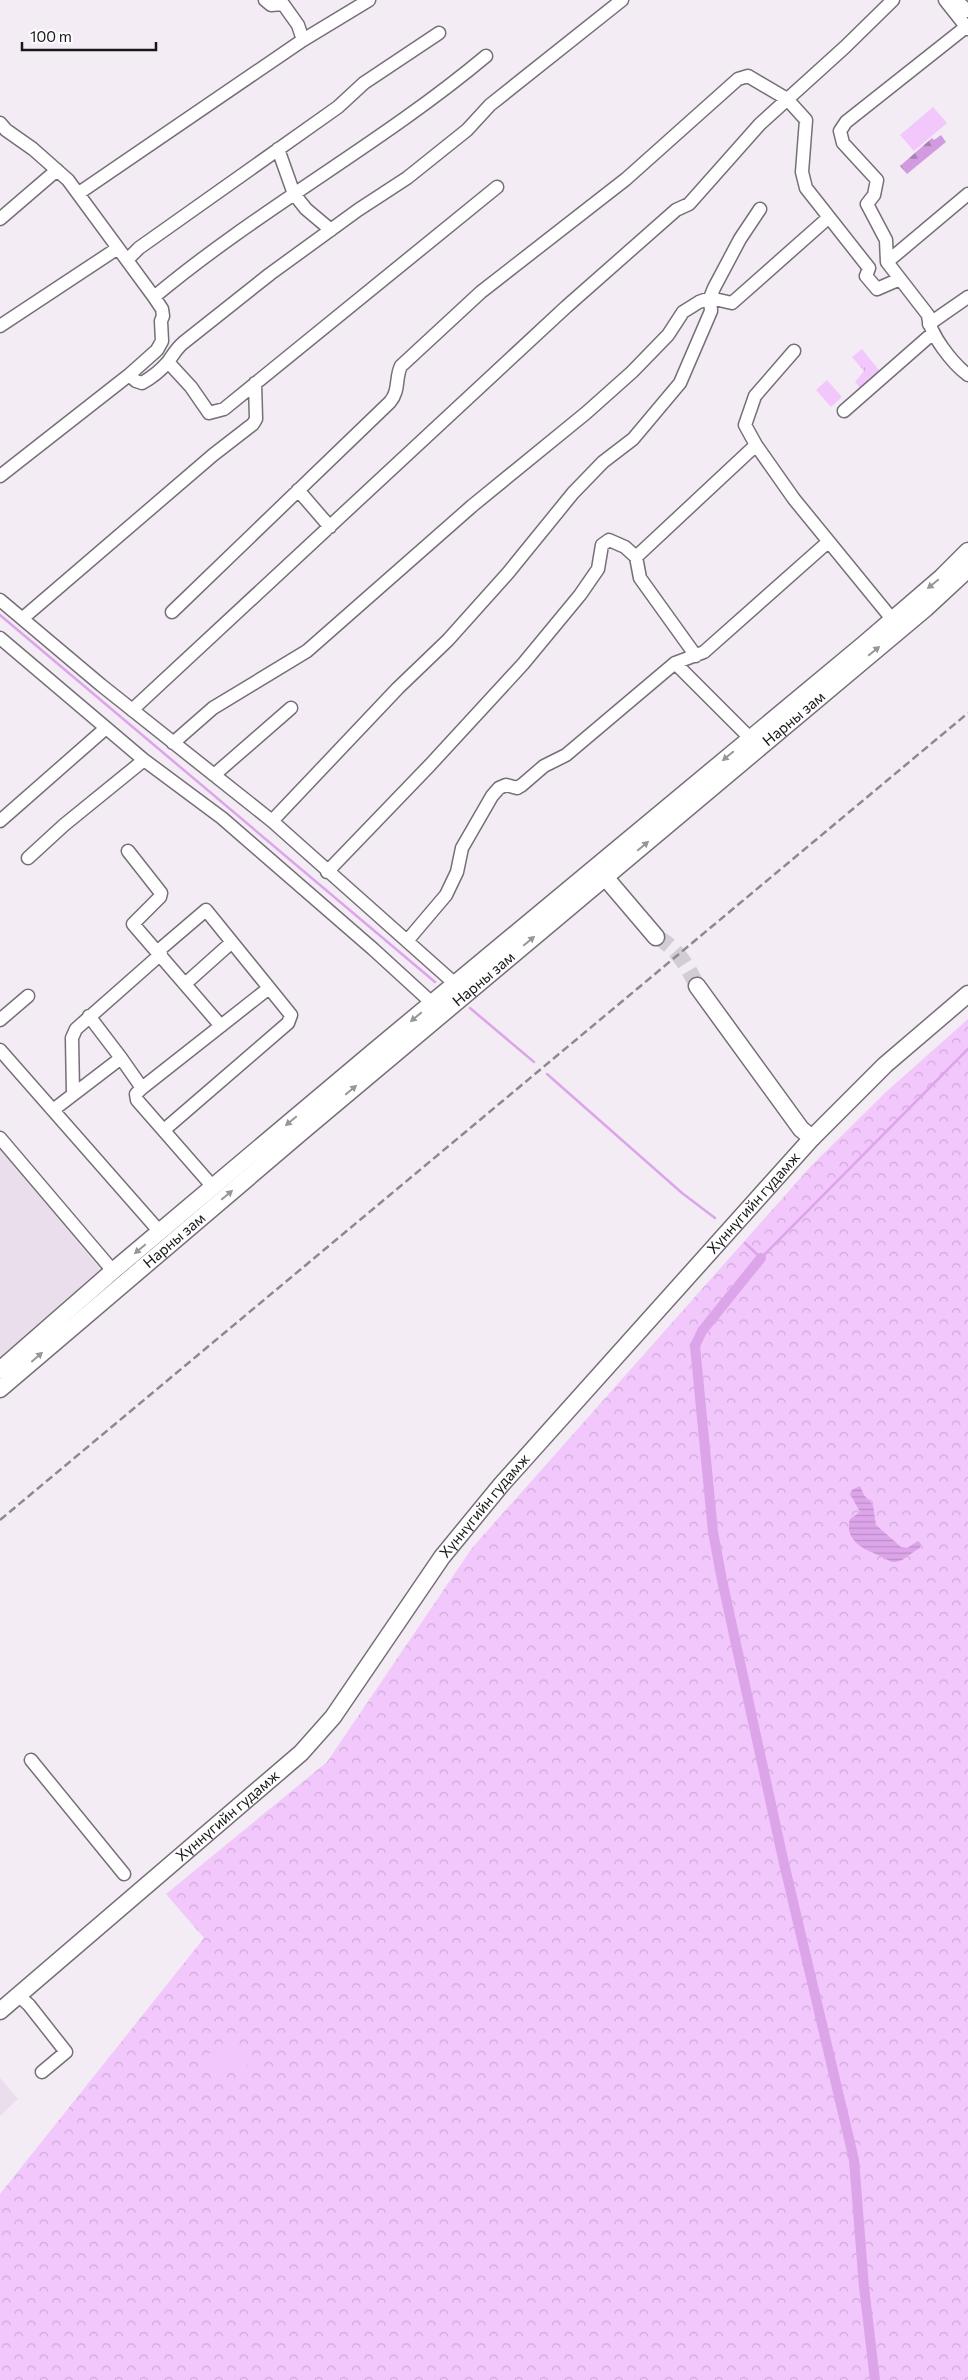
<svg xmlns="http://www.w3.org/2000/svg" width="968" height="2380" font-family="Commissioner,sans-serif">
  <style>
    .built { fill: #eadeed }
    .grass { fill: url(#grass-tufts) }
    .forest { fill: url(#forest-firs) }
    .park { fill: url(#park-crowns) }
    .pitch { fill: #f2c7fc }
    .water { fill: url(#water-rules) }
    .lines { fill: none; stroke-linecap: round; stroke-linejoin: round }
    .stream { stroke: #dca5e9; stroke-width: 2.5 }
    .canal { stroke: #dca5e9; stroke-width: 10 }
    .major-tunnel { stroke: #d2ccd4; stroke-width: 16; stroke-dasharray: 16 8; stroke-linecap: butt }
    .minor-casing { stroke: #766f77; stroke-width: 15 }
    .major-casing { stroke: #766f77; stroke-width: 19 }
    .minor { stroke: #fff; stroke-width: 12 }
    .major { stroke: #fff; stroke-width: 16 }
    .rail { stroke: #8e8990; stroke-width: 2.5; stroke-dasharray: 8 4; stroke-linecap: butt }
    .oneway { fill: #979698 }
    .labels { text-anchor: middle; stroke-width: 5; stroke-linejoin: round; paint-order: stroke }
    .street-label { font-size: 15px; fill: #181619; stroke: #fefbfe }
  </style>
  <defs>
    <pattern id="grass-tufts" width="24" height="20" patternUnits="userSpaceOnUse" patternTransform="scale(1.25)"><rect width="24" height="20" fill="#f2c7fc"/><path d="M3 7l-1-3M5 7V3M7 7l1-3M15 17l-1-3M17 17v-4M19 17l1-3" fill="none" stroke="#cfaad7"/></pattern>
    <pattern id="forest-firs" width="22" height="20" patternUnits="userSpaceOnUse" patternTransform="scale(1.25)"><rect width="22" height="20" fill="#d29be0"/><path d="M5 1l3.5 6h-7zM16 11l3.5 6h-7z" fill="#a97db5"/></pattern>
    <pattern id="park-crowns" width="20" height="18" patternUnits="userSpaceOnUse" patternTransform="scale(1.25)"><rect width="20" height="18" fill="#f2c7fc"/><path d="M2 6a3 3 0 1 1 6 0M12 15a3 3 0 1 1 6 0" fill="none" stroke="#cfaad7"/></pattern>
    <pattern id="water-rules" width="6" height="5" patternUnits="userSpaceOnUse" patternTransform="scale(1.25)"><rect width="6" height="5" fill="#dca5e9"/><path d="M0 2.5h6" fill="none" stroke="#bc8dc7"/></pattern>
  </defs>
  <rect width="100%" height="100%" fill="#f3ecf5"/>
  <path class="built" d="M0 1149 100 1269 0 1357Z
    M0 2078 18 2099 0 2116Z"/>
  <path class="grass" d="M862 349 882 374 862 390 855 382 864 371 852 357Z"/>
  <path class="forest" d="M941 135 946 142 907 174 900 166 932 138 934 140Z"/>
  <path class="park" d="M968 1019V2380H0V2194L204 1938 166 1894 327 1762 472 1548 812 1165 886 1092Z"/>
  <path class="pitch" d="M933 107 947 123 914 151 900 135Z
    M827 380 842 397 831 407 816 390Z
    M241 2044 248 2066 212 2078 205 2055Z"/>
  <path class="water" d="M860 1486 864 1495 873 1505 876 1525 901 1547 907 1548 918 1541 921 1544 920 1548C912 1552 905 1560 896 1562 889 1563 885 1557 878 1555 863 1549 844 1540 850 1519L860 1512 850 1494 852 1490Z"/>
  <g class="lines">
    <path class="stream" d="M0 615 435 982
      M470 1008 534 1062
      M547 1074 682 1193 715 1218
      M745 1243 761 1258 968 1049"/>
    <path class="canal" d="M761 1258 702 1331 695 1346 713 1532 722 1580 783 1859 854 2160 864 2287 875 2380"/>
    <path class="major-tunnel" d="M656 937C675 945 689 968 697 986"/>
    <defs>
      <path id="minor" d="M265 0 271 5 283 4 298 25 303 40
        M945 0 968 29
        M956 0 968 11
        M966 27 846 122 840 131 843 143 877 180 874 195 867 204 886 240 887 262 928 315C929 334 953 364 968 375
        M0 123 6 130 33 149 68 180 154 297 162 309 163 316 161 321 162 341 157 350 129 375 0 476
        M278 149 294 194 306 209 331 230
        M79 193 303 40 369 0
        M0 219 57 170
        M127 260 139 248 338 107 364 83 439 33
        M887 262 968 194
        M154 297C259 209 381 144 486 56
        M929 324 968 297
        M0 326 118 248
        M794 351 755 396 745 425 756 445 794 499 892 619
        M168 362 191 387 209 413 224 409 497 187
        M129 375 136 381 142 383C151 378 161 370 168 362 173 355 176 349 183 343L270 274 358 210 407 178 467 130 490 105 622 0
        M844 411 933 333
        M298 490 330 527
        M636 557 756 445
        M0 600 101 685 272 821 462 990
        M172 612 390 402C400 390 395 378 401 366L481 292 626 179 738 79 748 76 787 99 806 120 802 172 806 188 869 268 866 276 877 289 900 279
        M23 618 213 455 253 424 256 419 255 383
        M0 638 144 760 222 818 373 949 432 1003
        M132 710 566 307 676 210 689 204 760 124 845 47 893 0
        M173 743 213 708 307 651 472 506 586 413 632 372 668 335 683 312 699 302 710 298 732 303 828 218
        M756 744 675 663 704 652 828 542
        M214 775 291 708
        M0 821 106 728
        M272 821 398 688 448 640 508 573 573 493 603 462 633 439 680 383 711 311 710 298 714 288 740 239 760 209
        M128 851 161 893 160 897 133 924 221 1026
        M28 858 64 825 144 760
        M327 872 430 765 523 664 580 595 598 569 602 545 609 540 625 547 636 557 640 578 696 656
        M407 941 446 895 457 872 462 848 492 796 499 788 506 785 517 788 522 785 544 766 566 755 675 663
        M158 951 206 910 291 1015 288 1023 164 1130
        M185 984 232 942
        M89 1016 121 1058
        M0 1020 28 996
        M0 1050 160 1232
        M142 1088 269 988
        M73 1093 72 1038 76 1029 161 954
        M53 1110 121 1058 142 1088 136 1094 137 1100 213 1187
        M0 1138 113 1271
        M31 1760 124 1874
        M19 1996 29 2005 66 2052 42 2072"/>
      <g id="major">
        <path d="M599 870 656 937"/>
        <path d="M697 986 801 1129 812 1138"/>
        <path d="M0 1370 113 1271 373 1052 863 645 942 577 968 551"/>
        <path id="s1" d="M0 1389 304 1130 926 608 968 569"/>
        <path id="s2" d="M0 2011 301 1753 333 1717 442 1557 501 1485 812 1138 885 1065 968 994"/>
      </g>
    </defs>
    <use href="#minor" class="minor-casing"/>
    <use href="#major" class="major-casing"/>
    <use href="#minor" class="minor"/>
    <use href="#major" class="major"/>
    <path class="rail" d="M0 1520 968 713"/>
  </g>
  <defs><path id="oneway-solid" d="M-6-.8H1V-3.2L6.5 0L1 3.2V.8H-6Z" transform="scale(1.25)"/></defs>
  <g class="oneway">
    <use href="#oneway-solid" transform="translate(933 584) rotate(141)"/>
    <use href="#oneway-solid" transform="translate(874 651) rotate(-39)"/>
    <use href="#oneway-solid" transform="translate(728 756) rotate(140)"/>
    <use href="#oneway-solid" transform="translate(643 846) rotate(-40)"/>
    <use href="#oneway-solid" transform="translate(529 941) rotate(-40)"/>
    <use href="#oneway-solid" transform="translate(416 1017) rotate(140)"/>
    <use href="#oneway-solid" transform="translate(351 1090) rotate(-40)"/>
    <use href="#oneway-solid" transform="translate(291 1121) rotate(140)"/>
    <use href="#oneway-solid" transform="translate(227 1195) rotate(-40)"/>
    <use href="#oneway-solid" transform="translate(140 1249) rotate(140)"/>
    <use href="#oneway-solid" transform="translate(37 1357) rotate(-41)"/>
  </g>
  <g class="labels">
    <g class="street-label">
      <text dy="5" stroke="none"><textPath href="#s1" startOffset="1039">Нарны зам</textPath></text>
      <text dy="5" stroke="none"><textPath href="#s1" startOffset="634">Нарны зам</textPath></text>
      <text dy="5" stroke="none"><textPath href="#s2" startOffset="1110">Хүннүгийн гудамж</textPath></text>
      <text dy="5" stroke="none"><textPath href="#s1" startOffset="229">Нарны зам</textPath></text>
      <text dy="5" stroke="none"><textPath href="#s2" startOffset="705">Хүннүгийн гудамж</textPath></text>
      <text dy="5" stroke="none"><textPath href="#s2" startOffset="300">Хүннүгийн гудамж</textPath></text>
    </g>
  </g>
  <path d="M22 42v8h134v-8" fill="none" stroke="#181619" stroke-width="2.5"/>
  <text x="30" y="42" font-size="15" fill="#181619" stroke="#fefbfe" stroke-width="4" paint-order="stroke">100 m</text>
</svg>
